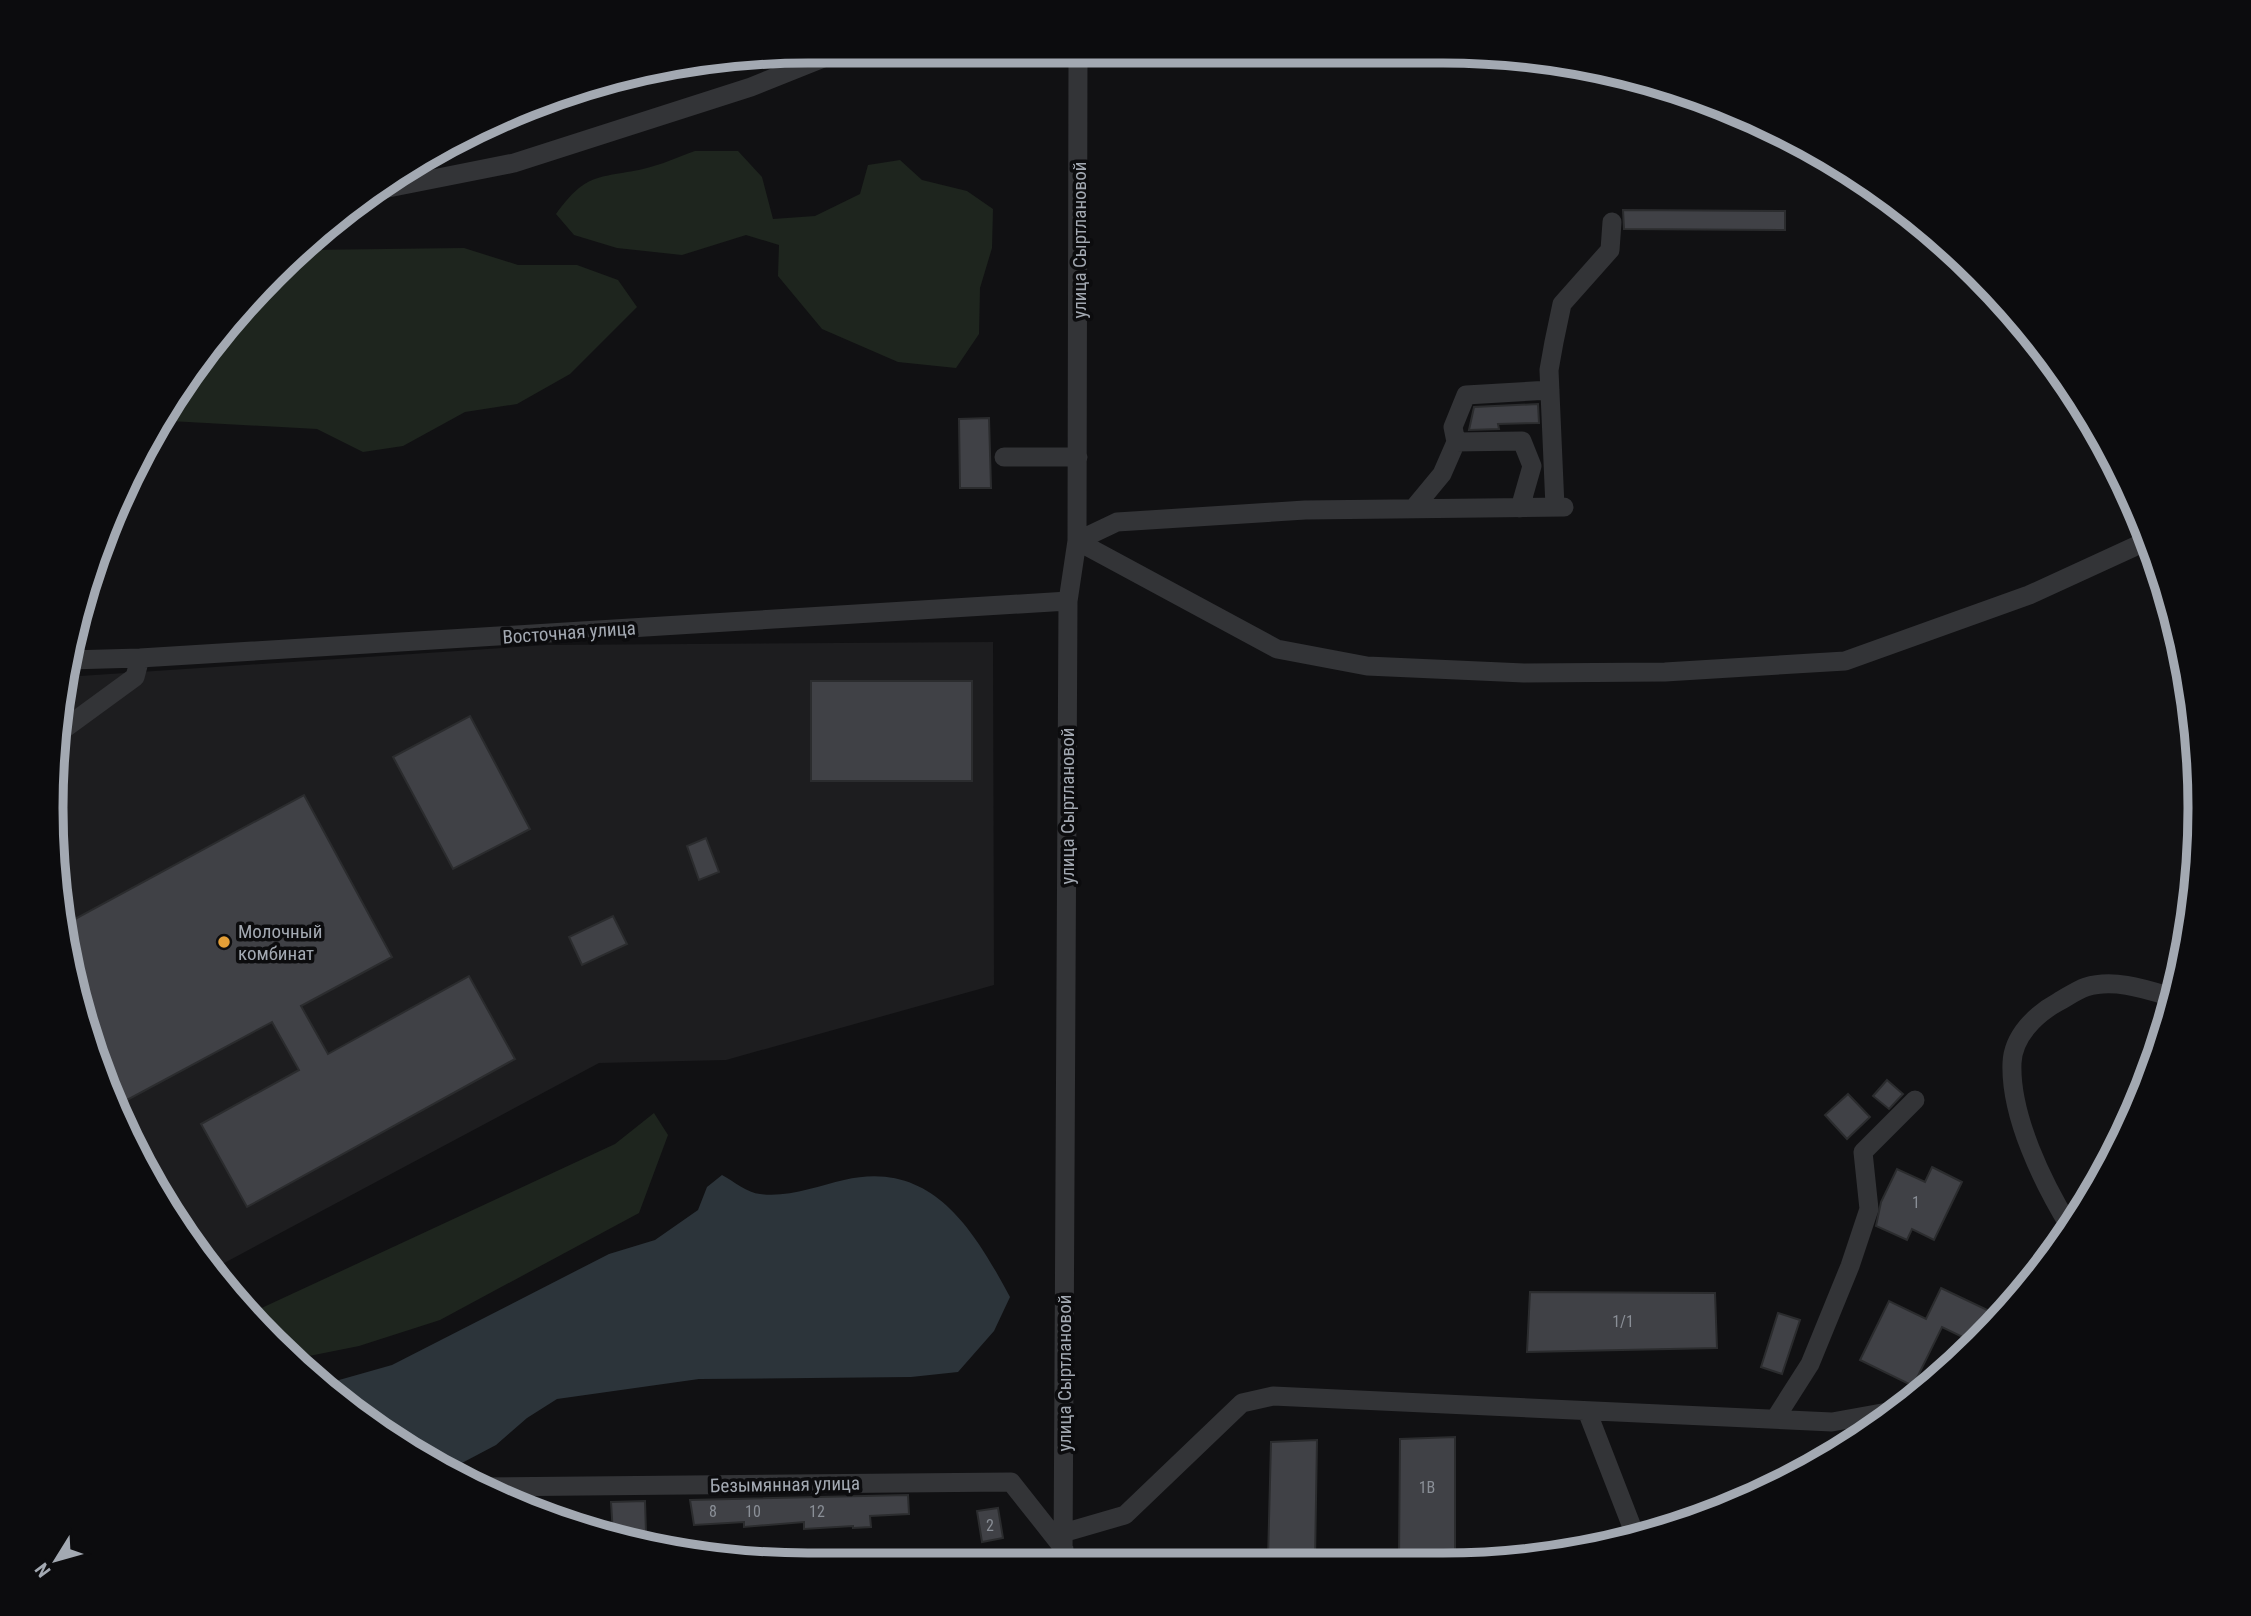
<svg xmlns="http://www.w3.org/2000/svg" width="2251" height="1616" font-family="'Roboto Condensed',sans-serif">
  <style>
    .built { fill: #1d1d1f }
    .green { fill: #1e251e }
    .water { fill: #2c343a }
    .building { fill: #404146; stroke: #2b2c2e; stroke-width: 2 }
    .lines { fill: none; stroke-linecap: round; stroke-linejoin: round }
    .minor { stroke: #333437; stroke-width: 19 }
    .poi-dot { fill: #e49f37; stroke: #0c0c0e; stroke-width: 2.5 }
    .labels { text-anchor: middle; stroke-width: 7; stroke-linejoin: round; paint-order: stroke }
    .number-label { font-size: 16px; fill: #8a8f97 }
    .street-label { font-size: 19px; fill: #a3a9b2; stroke: #0c0c0e }
    .poi-label { font-size: 19px; fill: #a3a9b2; stroke: #0c0c0e; text-anchor: start }
    .rim { fill: none; stroke: #a3a9b2; stroke-width: 9 }
  </style>
  <rect width="100%" height="100%" fill="#111113"/>
  <path class="built" d="M993 642 994 985 726 1060 599 1063 213 1269 129 1143 91 1051 57 907V709L65 677 547 645Z"/>
  <path class="green" d="M695 151H738L762 177 773 219 815 216 860 194 868 165 900 160 922 180 967 191 993 209 992 248 980 288 979 334 956 368 898 362 822 329 778 276 779 245 746 235 682 255 617 248 574 235 556 214C587 172 596 179 643 169 661 165 678 157 695 151Z
    M464 248 518 265H577L618 280 637 307 570 374 517 404 465 412 403 446 363 452 317 429 170 421 162 424 239 308 306 250Z
    M654 1113 668 1135 639 1213 440 1320 359 1346 294 1359 256 1323 253 1312 615 1144Z"/>
  <path class="water" d="M722 1175C733 1181 748 1193 760 1194 787 1198 818 1186 844 1180 932 1159 974 1230 1010 1297L994 1331 958 1372 911 1377 699 1379 557 1399 527 1418 496 1445 460 1464 444 1469 347 1409 326 1389 332 1382 392 1365 609 1254 655 1240 698 1210 707 1187Z"/>
  <path class="building" d="M1623 210 1785 211V230L1624 229Z
    M1538 404 1539 423 1498 424 1499 429 1469 430 1474 407Z
    M989 418 991 488H960L959 419Z
    M811 681H972V781H811Z
    M470 716 530 829 453 869 393 757Z
    M304 795 392 957 301 1006 328 1054 469 976 515 1059 247 1207 201 1124 299 1070 272 1022 114 1107 91 1051 62 926Z
    M706 838 719 872 699 880 687 846Z
    M613 916 627 944 582 965 569 937Z
    M1887 1080 1903 1094 1889 1109 1873 1096Z
    M1848 1094 1870 1117 1847 1139 1825 1115Z
    M1932 1167 1962 1182 1934 1240 1912 1229 1907 1240 1876 1226 1881 1202 1897 1169 1925 1182Z
    M1941 1288 2000 1316 1975 1343 1942 1327 1913 1386 1860 1360 1889 1301 1926 1319Z
    M1530 1292 1715 1293 1717 1348 1527 1352Z
    M1778 1313 1800 1320 1782 1374 1761 1367Z
    M1455 1437V1559L1399 1560 1400 1439Z
    M1317 1440 1315 1560H1268L1271 1442Z
    M908 1495 909 1514 870 1516 871 1527 853 1528V1526L804 1529V1522L744 1527V1522L694 1525 690 1500Z
    M645 1501 646 1533 613 1534 611 1502Z
    M998 1508 1003 1538 982 1542 977 1511Z"/>
  <g class="lines">
    <path class="minor" d="M373 191 514 163 751 87 841 51
      M1456 442 1453 427 1466 395 1550 390
      M1004 457H1078
      M1555 507 1549 370 1554 342 1562 304 1610 250 1612 222
      M1413 509 1442 474 1456 442 1522 441 1532 466 1520 508
      M1077 541 1277 649 1367 666 1524 673 1665 672 1845 661 2029 595 2149 540
      M1077 541 1117 522 1305 510 1564 507
      M69 660 140 658 1068 601
      M57 734 135 677 140 658
      M2070 1227C2043 1183 2010 1116 2012 1063 2013 1036 2036 1014 2058 1002 2067 997 2077 990 2086 987 2115 978 2148 990 2175 998
      M1587 1411 1637 1540
      M1775 1419 1810 1364 1850 1266 1869 1209 1863 1152 1915 1100
      M474 1487 1011 1482 1064 1549
      M1063 1533 1125 1515 1242 1403 1273 1396 1832 1422 1893 1411
      M1063 1562 1068 601 1077 541 1078 51"/>
  </g>
  <circle class="poi-dot" cx="224" cy="942" r="7"/>
  <g class="labels">
    <g class="number-label">
      <text x="1916" y="1208">1</text>
      <text x="1623" y="1327">1/1</text>
      <text x="1427" y="1493">1В</text>
      <text x="713" y="1517">8</text>
      <text x="753" y="1517">10</text>
      <text x="817" y="1517">12</text>
      <text x="990" y="1531">2</text>
    </g>
    <g class="street-label">
      <text transform="translate(1079 240) rotate(-90)" y="7">улица Сыртлановой</text>
      <text transform="translate(569 632) rotate(-4)" y="7">Восточная улица</text>
      <text transform="translate(1067 806) rotate(-90)" y="7">улица Сыртлановой</text>
      <text transform="translate(1064 1373) rotate(-90)" y="7">улица Сыртлановой</text>
      <text transform="translate(785 1484) rotate(-1)" y="7">Безымянная улица</text>
    </g>
    <g class="poi-label">
      <text x="238" y="938">Молочный<tspan x="238" dy="22">комбинат</tspan></text>
    </g>
  </g>
  <path d="M0 0H2251V1616H0ZM808 63H1443A745 745 0 0 1 2188 808V808A745 745 0 0 1 1443 1553H808A745 745 0 0 1 63 808V808A745 745 0 0 1 808 63Z" fill="#0c0c0e" fill-rule="evenodd"/>
  <path class="rim" d="M808 63H1443A745 745 0 0 1 2188 808V808A745 745 0 0 1 1443 1553H808A745 745 0 0 1 63 808V808A745 745 0 0 1 808 63Z"/>
  <g transform="translate(56 1560) rotate(233)" stroke="#0c0c0e" stroke-width="5" paint-order="stroke">
  <path d="M0-5L12 26L0 18L-12 26Z" fill="#a3a9b2"/>
  <text y="-10" font-size="19" font-weight="bold" text-anchor="middle" fill="#a3a9b2">N</text>
  </g>
</svg>
